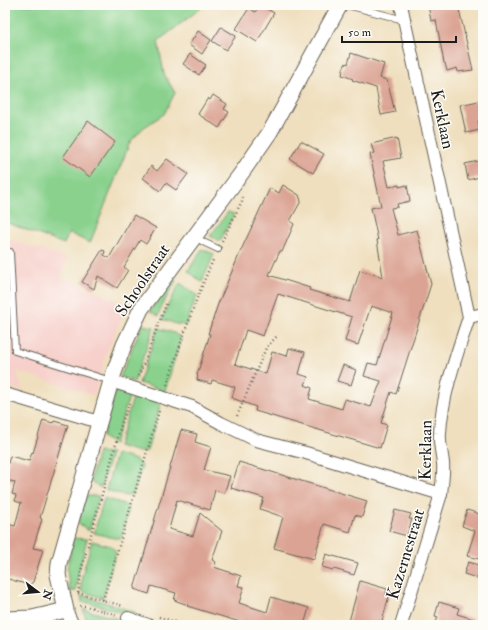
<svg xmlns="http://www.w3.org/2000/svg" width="488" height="630" font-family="'IM FELL Double Pica',serif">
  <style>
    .built { fill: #f7d0cb }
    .green { fill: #89d18d; stroke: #527654 }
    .building { fill: #dba393; fill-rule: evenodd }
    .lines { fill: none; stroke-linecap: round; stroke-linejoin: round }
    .service-casing { stroke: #666055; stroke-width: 8 }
    .minor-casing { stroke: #666055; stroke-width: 14 }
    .tertiary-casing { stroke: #666055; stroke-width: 17 }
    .path { stroke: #666055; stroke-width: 2.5; stroke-dasharray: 1 3; stroke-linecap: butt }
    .service { stroke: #fff; stroke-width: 6 }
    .minor { stroke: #fff; stroke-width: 12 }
    .tertiary { stroke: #fff; stroke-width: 15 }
    .labels { text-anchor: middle; stroke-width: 3; stroke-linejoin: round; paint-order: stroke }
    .street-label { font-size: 17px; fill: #1c1c1c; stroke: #fdfcf7 }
  </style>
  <rect width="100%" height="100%" fill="#fdfcf7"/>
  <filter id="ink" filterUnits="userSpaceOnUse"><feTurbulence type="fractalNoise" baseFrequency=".025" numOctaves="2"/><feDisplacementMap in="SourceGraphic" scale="8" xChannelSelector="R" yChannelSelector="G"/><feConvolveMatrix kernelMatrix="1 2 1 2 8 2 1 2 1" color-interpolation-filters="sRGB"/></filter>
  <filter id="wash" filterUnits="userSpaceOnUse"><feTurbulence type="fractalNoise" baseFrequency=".012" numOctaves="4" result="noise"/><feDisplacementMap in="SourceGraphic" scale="16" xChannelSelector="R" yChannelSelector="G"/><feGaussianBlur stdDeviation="0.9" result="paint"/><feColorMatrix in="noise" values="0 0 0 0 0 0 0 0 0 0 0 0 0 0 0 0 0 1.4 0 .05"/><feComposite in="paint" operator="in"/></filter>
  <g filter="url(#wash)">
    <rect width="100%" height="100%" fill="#efdfbe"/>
    <path class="built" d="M5 238 67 258 61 277 127 305 107 352 94 395 17 371 22 391 5 386Z"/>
    <path class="green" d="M5 5H198L201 8 158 41 164 74 175 93 164 114 143 128 130 142 90 243 69 233 64 244 5 222Z
      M228 212 234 214 220 241 210 236Z
      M202 249 214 254 202 282 188 271Z
      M172 279 176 281 163 304 158 316 150 311Z
      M180 283 197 295 186 325 176 324 162 319 168 305Z
      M142 325 154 327 134 382 120 377Z
      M158 328 174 333 181 338 165 391 139 383Z
      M116 389 130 394 114 444 102 437Z
      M134 395 161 403 147 451 139 452 118 446Z
      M98 452 111 453 101 488 90 481Z
      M116 454 136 460 142 466 133 494 126 496 106 490Z
      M85 496H99L89 531 78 523Z
      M104 498 124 504 129 509 121 538H114L94 533Z
      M73 538 87 539 78 574 76 591H70L67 570Z
      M92 541 111 546 116 552 103 598 81 591 82 575Z
      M81 595 135 612 134 616 90 603 82 602Z
      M83 609 125 621 126 625H88Z"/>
    <g id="blocks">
      <path class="building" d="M260 5 274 13 257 42 236 29 249 8 255 12Z
        M428 5H458L473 70 458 72 457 68 447 71 445 63H444L436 20 431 21Z
        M221 27 236 36 226 50 212 41Z
        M198 31 211 40 202 54 189 45Z
        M351 53 384 64 380 78 387 80 395 112 381 115 376 88 352 80 353 79 342 75 343 69 346 63 348 64Z
        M190 54 206 65 199 75 183 64Z
        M213 95 227 104 224 109 229 112 219 128 198 114 208 98 210 100Z
        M483 100V120L478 121 480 130 466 133 460 105Z
        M88 121 115 142 90 177 63 157Z
        M397 138 401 158 383 161 389 187 399 185V187L407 185 410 201 397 204 398 207 391 208 398 235 417 230 431 284 396 394 391 392 381 423 387 425 380 448 255 411 256 407 232 398 235 387 212 380 211 384 197 380 198 376 197 375 210 334H208L218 304 242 248 270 188 279 193 283 185 299 195 301 201 290 221 294 224 282 252 280 251 269 275 310 288 309 290 350 302 360 270 383 277 377 240H378L371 208 381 206 370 154 374 153 371 144ZM278 294 352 317 345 341 358 345 371 306 393 313 377 365 368 363 364 376 381 381 371 407 345 399 342 409 309 399 312 388 305 385 308 377 299 374 305 352 289 348 287 356 272 352 266 374 235 364 246 330 263 336Z
        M301 141 324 154 313 173 290 159Z
        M167 159 188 174 176 190 166 183 160 191 143 178 151 166 157 171Z
        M483 160V176L468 180 465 164Z
        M134 215 156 228 146 244 140 240 124 267 128 270 117 288 98 276 94 289 82 282 102 250 105 251 104 255 109 258Z
        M343 365 356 370 351 385 337 381Z
        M43 420 53 423 54 421 68 425 40 518 42 519 33 548 43 550 33 582 29 585 5 578V523L15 526 21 503 15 501 16 495 12 494 15 482 5 480V474L10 456 29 461 32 452 33 453Z
        M181 430 197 434 195 442 211 447 204 470 230 476 224 493 215 490 210 510 177 500 169 529 193 536 200 513 222 531 212 560 216 562 214 567 241 576 238 586 244 587 239 603 267 612 271 597 309 608 304 625H250L187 606 188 605 174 600 176 593 151 586 149 594 134 589Z
        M239 462 367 501 362 517 355 515 350 532 324 524 314 559 274 548 283 517 260 509 264 498 231 488Z
        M395 510 411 514 409 519H412L407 536 389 531Z
        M467 510 483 515V548L479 559 467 556 475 531 462 526Z
        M326 554 358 563 354 575 334 569 333 570 322 567Z
        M468 562 483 566V580L464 574Z
        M360 581 387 589 386 595 389 596 381 625H348Z
        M439 602 459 608 457 614 483 622V625H435L438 617 435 616Z"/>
    </g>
  </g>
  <g filter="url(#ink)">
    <use href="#blocks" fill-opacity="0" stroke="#666055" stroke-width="1"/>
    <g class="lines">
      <defs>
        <path id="service" d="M347 5 404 20
          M196 236 203 242 218 249
          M10 252 15 351 111 381"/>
        <path id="minor" d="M401 5 469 317C457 354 442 394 440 433 439 443 442 453 443 463 444 473 442 483 441 494L401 625
          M469 317 483 314
          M111 381 192 407 221 423 256 440 306 453 441 494
          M5 394 99 422
          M66 610 73 625
          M128 618 148 625"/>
        <path id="tertiary" d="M5 619 32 618 66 610 58 575 59 563 111 381 124 345 141 309 243 171 270 132 340 5"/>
      </defs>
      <use href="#service" class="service-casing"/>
      <use href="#minor" class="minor-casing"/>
      <use href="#tertiary" class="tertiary-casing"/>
      <path class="path" d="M222 241 242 201 243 197
        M139 376 167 302
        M167 385C181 342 195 300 214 258
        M237 416 266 348 278 335
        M78 593 82 567 122 422 130 401
        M78 593 123 606
        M103 600 159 411
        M80 606H86L116 615
        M159 617 186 625"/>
      <use href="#service" class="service"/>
      <use href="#minor" class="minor"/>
      <use href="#tertiary" class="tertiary"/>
    </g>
  </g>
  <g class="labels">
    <g class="street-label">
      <text transform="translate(443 119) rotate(78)" y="6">Kerklaan</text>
      <text transform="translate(142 280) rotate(-56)" y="6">Schoolstraat</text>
      <text transform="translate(425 450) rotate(-89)" y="6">Kerklaan</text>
      <text transform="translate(405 554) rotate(-73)" y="6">Kazernestraat</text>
    </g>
  </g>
  <rect width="488" height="630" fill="none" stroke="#fdfcf7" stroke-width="20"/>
  <g transform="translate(38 592) rotate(106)" stroke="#fdfcf7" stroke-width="3" paint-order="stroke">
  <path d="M0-3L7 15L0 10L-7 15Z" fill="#1c1c1c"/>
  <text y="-6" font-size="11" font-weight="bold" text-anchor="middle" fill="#1c1c1c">N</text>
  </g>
  <path d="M342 36v6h114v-6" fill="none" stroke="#1c1c1c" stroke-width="2"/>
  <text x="348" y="36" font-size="12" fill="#1c1c1c" stroke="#fdfcf7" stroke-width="3" paint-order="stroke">50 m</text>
</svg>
